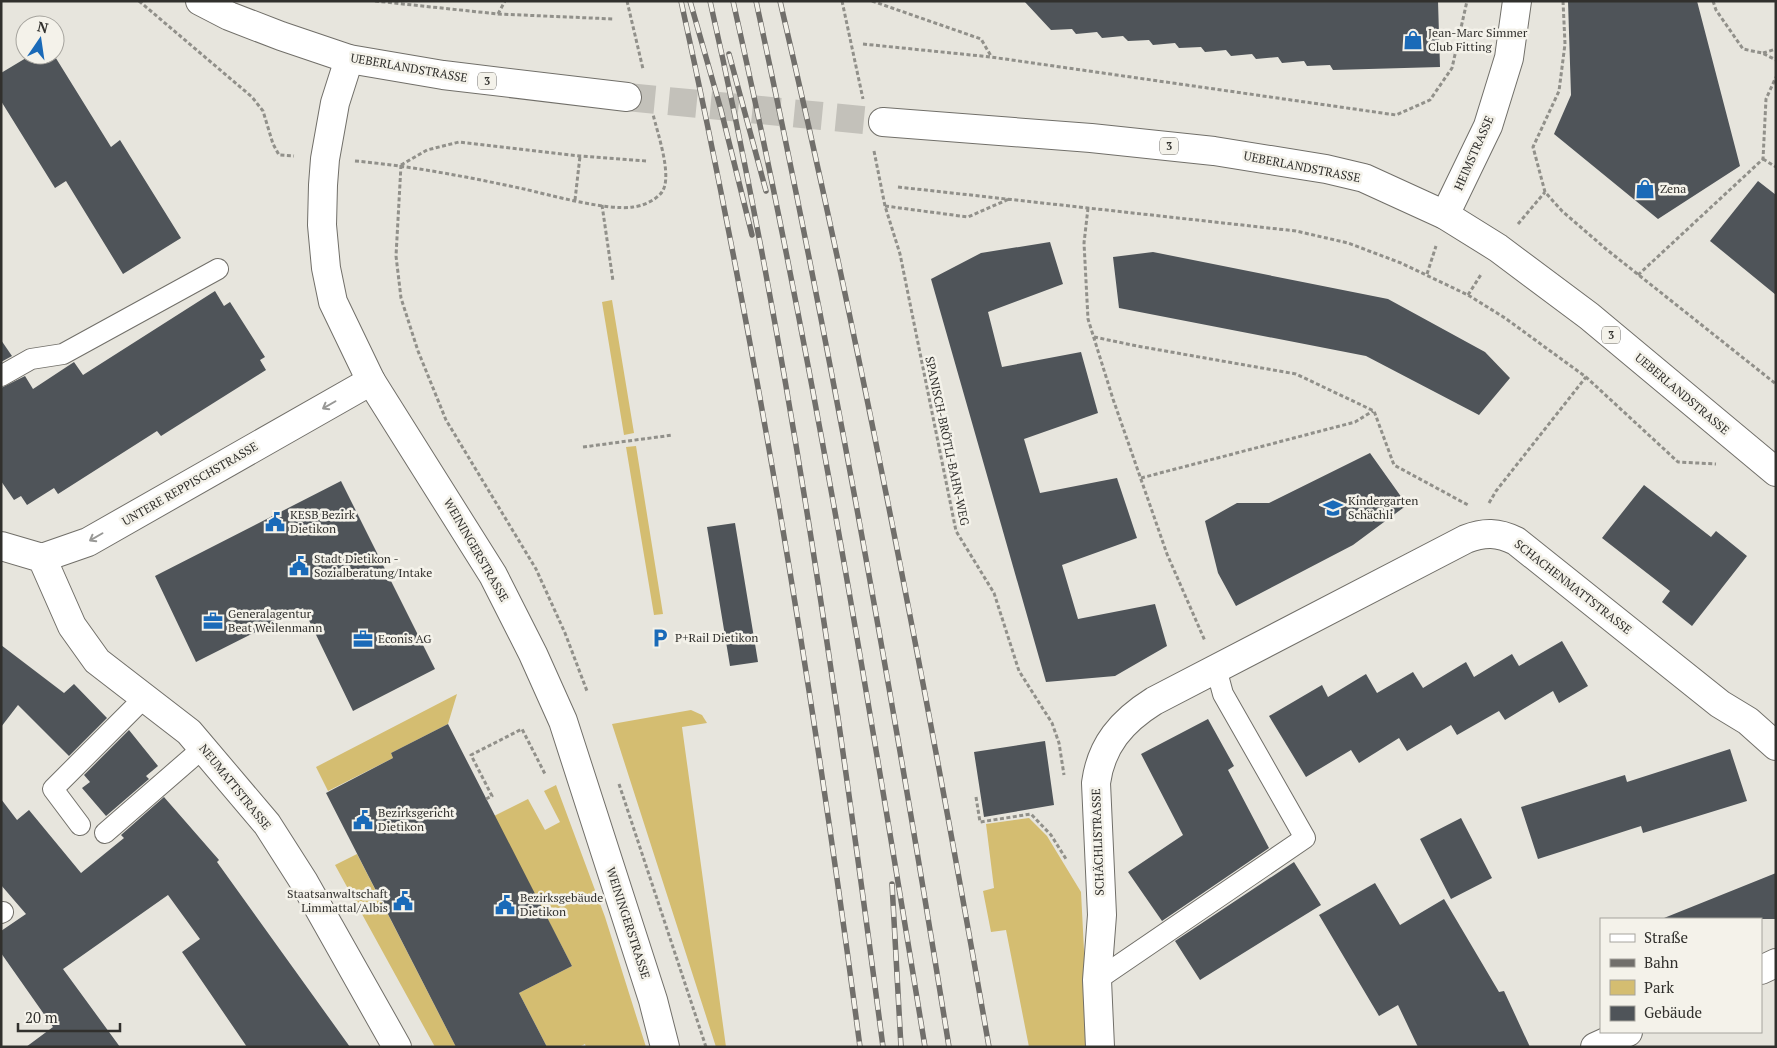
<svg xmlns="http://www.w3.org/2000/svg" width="1777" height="1048" font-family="'PT Serif',serif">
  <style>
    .green { fill: #d4bd71 }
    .building { fill: #4f5459 }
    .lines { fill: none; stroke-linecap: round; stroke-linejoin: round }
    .primary-tunnel { stroke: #c3c1ba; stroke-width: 28; stroke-dasharray: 28 14; stroke-linecap: butt }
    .service-casing { stroke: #716f69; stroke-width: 22 }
    .minor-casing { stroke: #716f69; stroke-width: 30 }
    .tertiary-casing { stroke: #716f69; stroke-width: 30 }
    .primary-casing { stroke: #716f69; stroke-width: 30 }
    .path { stroke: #91908a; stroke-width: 3; stroke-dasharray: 4 2.5; stroke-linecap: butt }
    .service { stroke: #fff; stroke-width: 20 }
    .minor { stroke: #fff; stroke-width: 28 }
    .tertiary { stroke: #fff; stroke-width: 28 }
    .primary { stroke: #fff; stroke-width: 28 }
    .rail-casing { stroke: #716f6b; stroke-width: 5.5 }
    .rail { stroke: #f4f2ea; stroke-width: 4; stroke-dasharray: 11; stroke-linecap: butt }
    .oneway { stroke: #989896 }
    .labels { text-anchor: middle; stroke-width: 5; stroke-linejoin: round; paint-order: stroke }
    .shield { fill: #f4f2ea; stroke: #6c6a66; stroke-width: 1 }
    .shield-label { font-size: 11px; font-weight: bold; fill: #31302d }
    .poi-label { font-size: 12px; fill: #31302d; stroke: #f4f2ea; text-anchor: start }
    .street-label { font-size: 12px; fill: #31302d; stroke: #f4f2ea }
  </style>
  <rect width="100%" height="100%" fill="#e7e5dd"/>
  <path class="green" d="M612 300 634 433 624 435 602 302Z
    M636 446 663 614 654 615 626 447Z
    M457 694 448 724 391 753 393 758 328 791 316 767Z
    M691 710 702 715 707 723 682 727 726 1047H716L612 724Z
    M556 785 605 917 646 1047H586L585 1044 579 1047H547L519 993 572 966 494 816 528 799 545 830 560 822 544 791Z
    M1029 818 1047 836 1081 892 1089 1047H1029L1006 930 991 932 983 891 994 888 986 824Z
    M357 854 456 1047H435L335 865Z"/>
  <path class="building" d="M1024 1H1438L1440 67 1333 70 1330 65 1307 66 1304 61 1282 63 1278 57 1256 59 1252 54 1231 56 1226 50 1205 52 1201 47 1179 48 1175 43 1153 45 1149 40 1128 41 1123 36 1102 38 1097 32 1076 34 1072 29 1051 30Z
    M1568 1H1697L1740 166 1658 219 1554 134 1571 95Z
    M31 55H54L111 147 120 140 181 238 123 274 66 181 55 188 1 101V73Z
    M1758 181 1776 195V295L1710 241Z
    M1050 242 1063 284 988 312 1002 367 1081 352 1098 413 1024 439 1040 493 1117 478 1137 538 1062 565 1078 619 1155 604 1167 646 1115 676 1046 682 931 279 981 253Z
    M1153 252 1388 299 1485 352 1510 378 1479 415 1366 356 1119 308 1113 257Z
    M215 291 224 306 230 302 265 357 260 360 266 370 161 436 157 431 58 494 54 488 27 505 21 496 14 500 1 481V388L25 376 33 389 74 362 83 375Z
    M1 340 12 356 1 362Z
    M1370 453 1407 505 1353 545 1236 606 1218 573 1205 521 1237 503H1269Z
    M341 481 435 669 353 711 303 608 196 662 155 576Z
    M1644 485 1711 537 1716 531 1747 556 1692 626 1662 602 1670 591 1602 538Z
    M735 523 758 662 730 666 707 527Z
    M1562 641 1588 686 1559 703 1553 691 1505 720 1499 711 1457 735 1451 725 1407 751 1399 738 1359 763 1351 750 1306 777 1269 716 1322 685 1328 697 1366 674 1377 693 1413 672 1423 688 1466 662 1474 677 1512 654 1519 666Z
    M1 645 64 693 74 684 107 718 69 756 18 705 1 727Z
    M1208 719 1234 766 1228 770 1269 848 1162 921 1128 872 1183 835 1141 754Z
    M448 724 572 966 519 993 547 1047H456L326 793 393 758 391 753Z
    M129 730 158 766 146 776 149 779 106 816 82 788 90 782 84 775Z
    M1045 741 1054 805 984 817 974 752Z
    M1730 749 1747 801 1643 833 1641 826 1538 859 1521 807 1625 775 1627 782Z
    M164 797 219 860 217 862 350 1047H247L182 952 200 939 168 895 63 969 120 1047H26L53 1027 1 953V931L26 914 1 885V799L17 820 29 810 81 873 124 838 121 835Z
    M1461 818 1492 878 1451 899 1420 839Z
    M1294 862 1321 905 1200 980 1175 941Z
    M1776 873V919H1664V918Z
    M1375 883 1400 925 1444 899 1499 992 1504 991 1530 1047H1418L1398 1005 1379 1016 1319 915Z"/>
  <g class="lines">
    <path class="primary-tunnel" d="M627 97 883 122"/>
    <defs>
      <path id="service" d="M1 376 31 359 63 354 218 269
        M80 825 53 789 144 698
        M105 833 204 747
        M1 913 3 912
        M1097 980 1305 838 1223 694 1216 668"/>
      <path id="minor" d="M1 546 42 558 88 542 371 381
        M42 558 72 626 97 661 189 732 267 824 304 882 397 1047
        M1761 970 1776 963
        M1100 1047 1097 980 1102 915 1096 783C1101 745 1122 721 1154 701L1466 539C1484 532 1498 532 1516 541L1720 704 1748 721 1776 746
        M1595 1047 1628 1032"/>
      <path id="tertiary" d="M349 59 335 103 325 159 323 185 322 225 326 268 333 302 371 381 493 575 533 654 563 721 653 1000 665 1047
        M1445 215 1488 126 1509 58 1517 1"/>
      <path id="primary" d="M200 1 229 16 281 36 349 59 443 75 627 97
        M883 122 1091 138 1214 151 1326 169 1364 178 1445 215 1498 248 1589 316 1776 472"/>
    </defs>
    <use href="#service" class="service-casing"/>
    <use href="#minor" class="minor-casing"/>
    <use href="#tertiary" class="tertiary-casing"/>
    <use href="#primary" class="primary-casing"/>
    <path class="path" d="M139 1 252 97 263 111 273 144 279 155 294 156
      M375 1 498 14 614 19
      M627 1 643 69
      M842 1 863 99
      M872 1 981 39 991 56
      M1563 1 1565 44 1559 91 1533 147 1545 192 1562 211 1606 249 1776 384
      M1713 1 1716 10 1743 49 1762 53 1776 60
      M498 14 505 1
      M863 44 991 57 1396 115 1430 100 1452 68 1467 1
      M1763 53 1776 49
      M874 151 885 206 900 254 956 531 994 593 1019 671 1052 723 1059 743 1064 775
      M1763 159 1776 167
      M355 161C412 166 468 177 524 189 550 195 607 211 633 207 643 206 656 200 662 192 673 176 657 132 653 114
      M401 165 396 256 401 298 418 351 446 420 536 569 565 633 587 691
      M401 165 427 150 459 142 580 156 647 161
      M898 187 1296 231 1348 243 1401 263 1468 295 1505 318 1586 377 1678 462 1716 464
      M575 200 580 156
      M602 205 613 281
      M885 206 968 217 1009 199
      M1088 208 1084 243 1088 319 1113 399 1167 554 1205 641
      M1518 224 1545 192
      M1427 274 1436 246
      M1638 275 1763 159 1766 99 1776 77
      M1468 295 1482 273
      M1094 337 1137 346 1296 374 1374 411 1394 465 1468 505
      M583 447 673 435
      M1141 478 1355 422 1373 411
      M1489 503 1496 491 1586 377
      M619 784 706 1047
      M976 797 980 822 1031 814 1051 835 1066 859
      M486 799 492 796 471 755 522 729 545 774"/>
    <use href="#service" class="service"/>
    <use href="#minor" class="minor"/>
    <use href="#tertiary" class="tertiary"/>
    <use href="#primary" class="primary"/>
    <defs>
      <path id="rail" d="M681 1C757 347 814 696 860 1047
        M690 1 721 110 752 235
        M710 1C788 346 837 696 883 1047
        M733 1C811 347 868 697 925 1047
        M756 1C831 348 893 697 949 1047
        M780 1C861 347 928 697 989 1047
        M729 54 766 191
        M892 884 901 1047"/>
    </defs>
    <use href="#rail" class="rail-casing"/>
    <use href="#rail" class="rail"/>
  </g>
  <defs><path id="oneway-shaft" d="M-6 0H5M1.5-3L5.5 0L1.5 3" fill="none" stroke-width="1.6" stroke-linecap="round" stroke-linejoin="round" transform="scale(1.25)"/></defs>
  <g class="oneway">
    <use href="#oneway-shaft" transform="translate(329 405) rotate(150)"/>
    <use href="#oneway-shaft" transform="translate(96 537) rotate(150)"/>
  </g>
  <defs>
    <symbol id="shop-bare" viewBox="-9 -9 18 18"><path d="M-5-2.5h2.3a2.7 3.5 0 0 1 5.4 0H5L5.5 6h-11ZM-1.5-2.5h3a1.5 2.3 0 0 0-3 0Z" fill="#1a6ab8" stroke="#f4f2ea" stroke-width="2.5" paint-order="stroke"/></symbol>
    <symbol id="school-bare" viewBox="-9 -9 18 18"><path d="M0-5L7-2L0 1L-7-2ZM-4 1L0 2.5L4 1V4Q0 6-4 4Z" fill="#1a6ab8" stroke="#f4f2ea" stroke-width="2.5" paint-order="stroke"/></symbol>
    <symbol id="civic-bare" viewBox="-9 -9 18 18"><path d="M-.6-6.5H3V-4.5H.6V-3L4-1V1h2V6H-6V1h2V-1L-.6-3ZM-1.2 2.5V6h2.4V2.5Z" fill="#1a6ab8" stroke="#f4f2ea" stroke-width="2.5" paint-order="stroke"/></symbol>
    <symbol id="office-bare" viewBox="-9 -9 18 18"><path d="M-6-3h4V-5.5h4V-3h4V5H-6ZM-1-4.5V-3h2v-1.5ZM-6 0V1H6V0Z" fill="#1a6ab8" stroke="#f4f2ea" stroke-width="2.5" paint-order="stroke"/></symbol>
    <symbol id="parking-bare" viewBox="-9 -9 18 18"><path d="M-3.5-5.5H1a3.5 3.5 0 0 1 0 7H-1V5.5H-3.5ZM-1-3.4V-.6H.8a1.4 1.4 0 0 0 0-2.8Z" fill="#1a6ab8" stroke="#f4f2ea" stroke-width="2.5" paint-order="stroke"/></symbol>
  </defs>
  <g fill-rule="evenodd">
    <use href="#shop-bare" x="1399" y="26" width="28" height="28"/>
    <use href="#shop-bare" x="1631" y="175" width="28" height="28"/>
    <use href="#school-bare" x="1319" y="494" width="28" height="28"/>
    <use href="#civic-bare" x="261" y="508" width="28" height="28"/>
    <use href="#civic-bare" x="285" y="552" width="28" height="28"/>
    <use href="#office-bare" x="199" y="607" width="28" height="28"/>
    <use href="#parking-bare" x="646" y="624" width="28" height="28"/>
    <use href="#office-bare" x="349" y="625" width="28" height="28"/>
    <use href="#civic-bare" x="349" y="806" width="28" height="28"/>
    <use href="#civic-bare" x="389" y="887" width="28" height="28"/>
    <use href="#civic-bare" x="491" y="891" width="28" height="28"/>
  </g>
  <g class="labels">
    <g class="shield">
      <rect x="478" y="72.5" width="18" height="17" rx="4"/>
      <rect x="1160" y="137.5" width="18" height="17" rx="4"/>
      <rect x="1602" y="326.5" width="18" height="17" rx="4"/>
    </g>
    <g class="shield-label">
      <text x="487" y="85">3</text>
      <text x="1169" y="150">3</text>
      <text x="1611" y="339">3</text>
    </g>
    <g class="poi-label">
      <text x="1428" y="37">Jean-Marc Simmer<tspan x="1428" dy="14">Club Fitting</tspan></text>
      <text x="1660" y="193">Zena</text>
      <text x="1348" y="505">Kindergarten<tspan x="1348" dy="14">Schächli</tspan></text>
      <text x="290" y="519">KESB Bezirk<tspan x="290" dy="14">Dietikon</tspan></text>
      <text x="314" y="563">Stadt Dietikon -<tspan x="314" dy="14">Sozialberatung/Intake</tspan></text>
      <text x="228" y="618">Generalagentur<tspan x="228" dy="14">Beat Weilenmann</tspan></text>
      <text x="675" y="642">P+Rail Dietikon</text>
      <text x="378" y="643">Econis AG</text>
      <text x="378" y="817">Bezirksgericht<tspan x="378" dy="14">Dietikon</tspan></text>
      <text x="388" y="898" text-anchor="end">Staatsanwaltschaft<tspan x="388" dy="14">Limmattal/Albis</tspan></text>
      <text x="520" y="902">Bezirksgebäude<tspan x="520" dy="14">Dietikon</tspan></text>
    </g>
    <g class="street-label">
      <text transform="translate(409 68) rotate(10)" y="4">UEBERLANDSTRASSE</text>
      <text transform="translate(1474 153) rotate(-66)" y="4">HEIMSTRASSE</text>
      <text transform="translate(1302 167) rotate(11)" y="4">UEBERLANDSTRASSE</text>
      <text transform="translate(1682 394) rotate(40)" y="4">UEBERLANDSTRASSE</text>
      <text transform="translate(947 441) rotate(78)" y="4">SPANISCH-BRÖTLI-BAHN-WEG</text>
      <text transform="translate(190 484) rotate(-30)" y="4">UNTERE REPPISCHSTRASSE</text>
      <text transform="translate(476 550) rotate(60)" y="4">WEININGERSTRASSE</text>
      <text transform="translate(1573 587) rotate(38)" y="4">SCHACHENMATTSTRASSE</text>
      <text transform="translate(235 787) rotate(51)" y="4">NEUMATTSTRASSE</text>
      <text transform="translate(1098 842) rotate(-92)" y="4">SCHÄCHLISTRASSE</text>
      <text transform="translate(628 923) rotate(72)" y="4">WEININGERSTRASSE</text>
    </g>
  </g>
  <rect width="1777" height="1048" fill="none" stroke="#31302d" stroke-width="5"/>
  <rect x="1600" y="918" width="162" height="115" fill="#f4f2ea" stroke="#a6a49e"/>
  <rect x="1610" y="934" width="25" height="8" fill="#ffffff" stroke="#a6a49e"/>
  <text x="1644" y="943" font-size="15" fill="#31302d">Straße</text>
  <rect x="1610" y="959" width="25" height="8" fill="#716f6b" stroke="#a6a49e"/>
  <text x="1644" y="968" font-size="15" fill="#31302d">Bahn</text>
  <rect x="1610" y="980" width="25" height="15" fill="#d4bd71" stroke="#a6a49e"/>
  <text x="1644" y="993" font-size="15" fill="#31302d">Park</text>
  <rect x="1610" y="1006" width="25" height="15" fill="#4f5459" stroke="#a6a49e"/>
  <text x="1644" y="1018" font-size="15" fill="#31302d">Gebäude</text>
  <g transform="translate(40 40) rotate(13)"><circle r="24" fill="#f4f2ea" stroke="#a6a49e"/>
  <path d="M0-4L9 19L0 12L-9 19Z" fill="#1a6ab8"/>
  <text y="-8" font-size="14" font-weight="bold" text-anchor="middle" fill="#31302d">N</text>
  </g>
  <path d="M18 1023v8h102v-8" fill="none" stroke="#31302d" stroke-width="2.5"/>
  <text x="25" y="1023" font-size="15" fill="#31302d" stroke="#f4f2ea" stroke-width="4" paint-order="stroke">20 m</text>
</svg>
